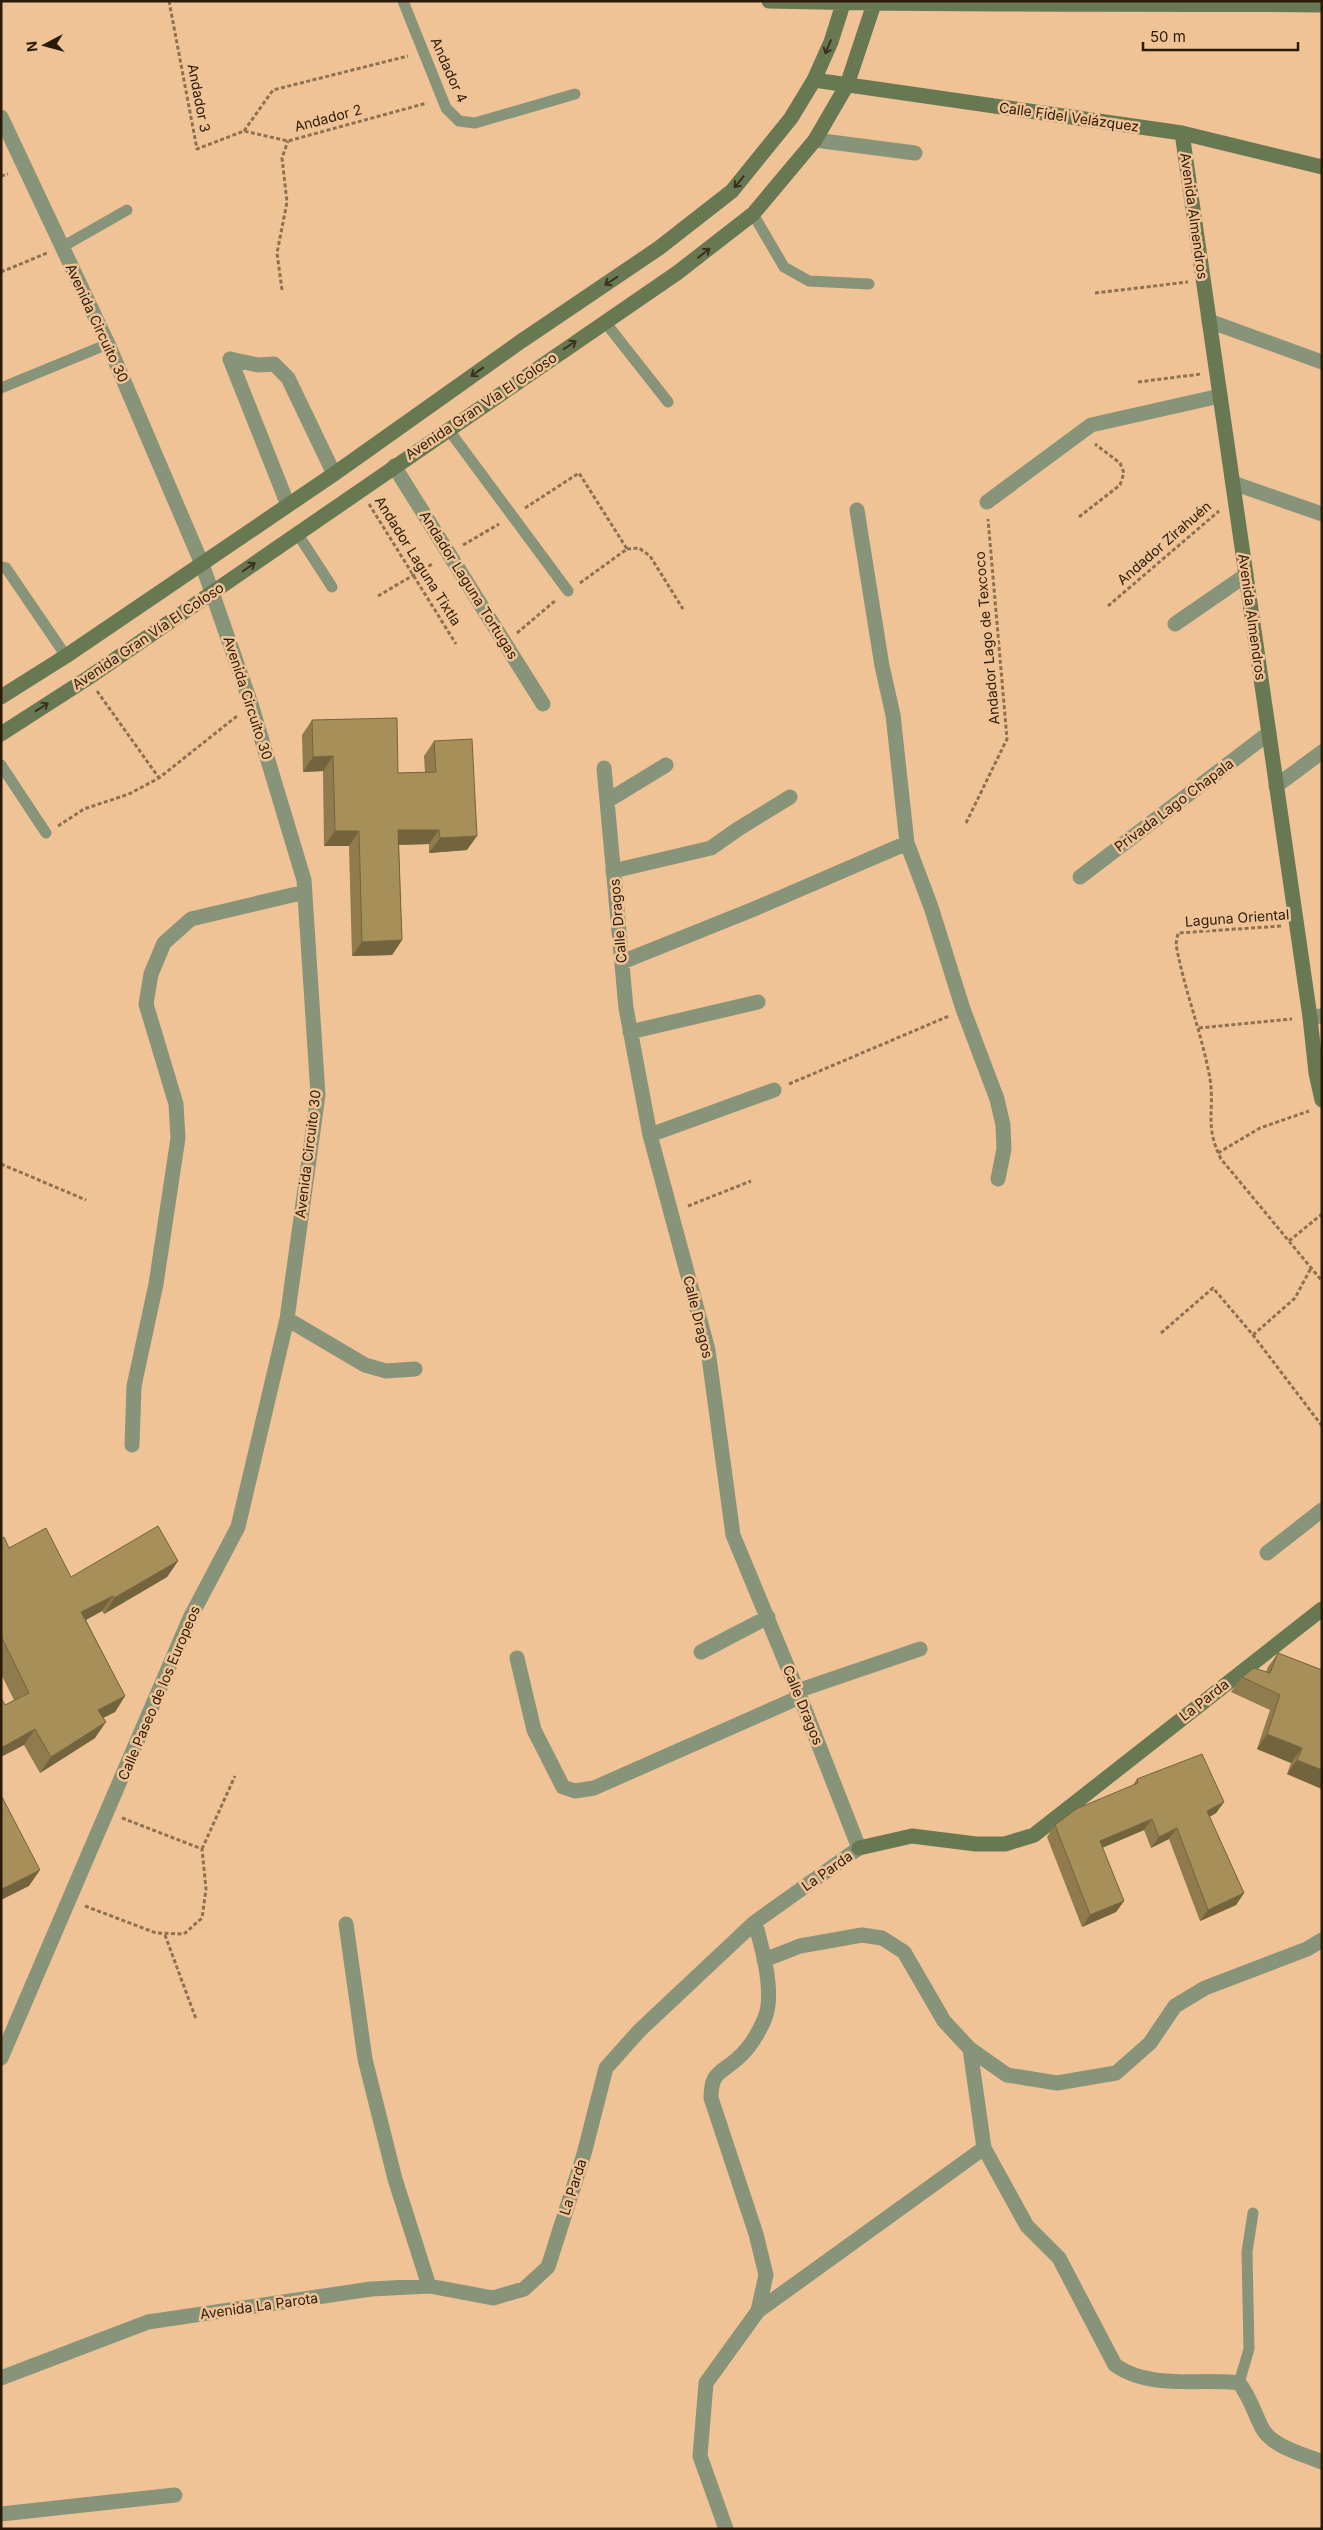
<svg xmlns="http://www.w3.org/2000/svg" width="1323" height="2530" font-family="Inter,sans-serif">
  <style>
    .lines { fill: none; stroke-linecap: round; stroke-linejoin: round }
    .path { stroke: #8f7151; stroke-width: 3; stroke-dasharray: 4 2.5; stroke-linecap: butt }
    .lane { stroke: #88947a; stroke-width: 11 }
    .street { stroke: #88947a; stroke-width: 15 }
    .secondary { stroke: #687853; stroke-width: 15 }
    .wall { fill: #8f7b4d }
    .shaded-wall { fill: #74643e }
    .building { fill: #a68f59; stroke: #74643e }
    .oneway { stroke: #3a321b }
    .labels { text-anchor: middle; stroke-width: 5; stroke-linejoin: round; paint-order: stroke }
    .street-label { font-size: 14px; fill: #2a1a08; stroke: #efc396 }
  </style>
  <rect width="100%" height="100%" fill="#efc396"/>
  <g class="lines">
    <path class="path" d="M169 1 197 149 244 131 288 141 427 103
      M244 131 273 90 408 56
      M1 176 8 174
      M1 272 47 253
      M282 290 277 253 287 202 282 158 288 141
      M1095 293 1188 282
      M1138 382 1201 374
      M369 504 456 644
      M525 508 579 473 627 549
      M1079 517 1120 485 1124 473 1120 463 1095 444
      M463 545 499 524
      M627 549 639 548 650 556 683 609
      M580 583 627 549
      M378 596 434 563
      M1108 606 1219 511
      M517 633 556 600
      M97 691 159 778
      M966 823 1007 739 988 519
      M58 826 84 809 129 794 159 778 237 716
      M1281 926 1178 933 1176 944C1184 990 1202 1033 1210 1079 1215 1111 1204 1125 1221 1159L1322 1281
      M1199 1028 1292 1019
      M789 1084 949 1016
      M1218 1153 1260 1128 1309 1111
      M1 1164 86 1200
      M688 1206 751 1181
      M1289 1241 1322 1214
      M1161 1333 1213 1288 1253 1335 1322 1426
      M1253 1335 1295 1298 1311 1268
      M122 1818 202 1849
      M202 1849 235 1776
      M85 1906 156 1933 184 1934 202 1918 206 1889 202 1849
      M165 1935 196 2019"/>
    <path class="lane" d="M403 1 446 108 459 121 475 123 575 94
      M753 214 784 267 809 281 869 284
      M62 247 127 210
      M605 322 668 402
      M1 388 108 344
      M448 429 568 591
      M297 533 332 587
      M1 567 6 568 66 656
      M1 765 46 833
      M1239 2383 1249 2349 1247 2252 1253 2213"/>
    <path class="street" d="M1 117 108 344 202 564 251 704 304 880 318 1095 287 1319 238 1527 190 1618 1 2058
      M815 140 915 153
      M1209 321 1322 362
      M230 359 258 365 274 364 288 378 334 474
      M230 359 288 505
      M394 466 543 704
      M1233 483 1322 514
      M987 502 1091 425 1220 396
      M857 510 882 666 893 715 907 843 931 907 963 1009 997 1099 1003 1125 1004 1149 998 1179
      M1175 624 1246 575
      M1276 786 1322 752
      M607 801 666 765
      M613 871 711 848 738 829 790 797
      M1080 877 1269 733
      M622 962 754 909 907 843
      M1310 1017 1322 1016
      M630 1032 758 1002
      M650 1135 774 1090
      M287 1319 365 1365 386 1371 415 1369
      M132 1445 134 1386 156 1284 178 1138 176 1104 146 1004 151 974 164 943 191 919 305 892
      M1267 1553 1322 1510
      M701 1652 768 1617
      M517 1658 534 1730 563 1787 575 1791 594 1788 800 1697
      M797 1691 920 1649
      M346 1924 365 2059 395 2179 429 2286
      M764 1960 800 1946 862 1935 882 1938 904 1952 944 2021 970 2049 1007 2075 1057 2083 1116 2073 1150 2043 1175 2006 1205 1988 1307 1949 1322 1940
      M970 2049 984 2148 1027 2226 1059 2258 1115 2365C1150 2390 1199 2378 1239 2383 1250 2397 1254 2412 1262 2428 1272 2447 1303 2454 1322 2462
      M758 2311 984 2148
      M1 2378 148 2322 371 2289 429 2286 493 2298 524 2289 548 2267 584 2154 606 2068 639 2031 755 1922 859 1848 800 1697 733 1535 708 1350 650 1135 626 1008 604 768
      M1 2514 175 2495
      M726 2529 700 2456 706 2383 758 2311 766 2275 756 2234 711 2098C711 2072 720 2074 737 2059 749 2049 759 2032 765 2018 775 1992 762 1948 755 1922"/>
    <path class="secondary" d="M769 1C953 6 1137 3 1322 5
      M814 80 1182 133 1322 167
      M1182 133 1310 1017 1316 1073 1322 1100
      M1 697 66 656 334 474 520 342 659 248 732 191 791 118 814 80 831 42 844 1
      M1 734 88 678 677 273 753 214 815 140 847 85 875 1
      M859 1848 912 1836 976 1844H1005L1034 1835 1322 1609"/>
  </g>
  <path class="wall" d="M312 720 398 773 425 772 424 756 434 741 467 850 429 853V844L399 845 402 940 392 955 352 956 349 846H324L323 771 303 772 302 735Z
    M1 1539 9 1548 71 1577 178 1561 167 1577 104 1614 102 1611 86 1620 125 1696 115 1712 103 1718 95 1738 40 1773 24 1745 5 1705 14 1700 1 1674Z
    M1278 1653 1322 1670V1789L1287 1774 1291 1763 1257 1749 1270 1710 1231 1692 1242 1677 1266 1672 1268 1667Z
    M1137 1779 1224 1802 1216 1813 1209 1817 1244 1893 1236 1905 1200 1921 1169 1839 1151 1848 1144 1830 1102 1848 1124 1901 1116 1912 1082 1927 1047 1837 1055 1825 1133 1785Z"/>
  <path class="shaded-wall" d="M333 756 323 771 303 772 313 757Z
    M398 830H439L429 844 388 845Z
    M335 831H359L349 846H324Z
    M477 836 467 850 429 853 440 838Z
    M402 940 392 955 352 956 362 942Z
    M178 1561 167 1577 104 1614 114 1598Z
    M113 1596 102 1611 71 1628 81 1612Z
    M125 1696 115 1712 87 1726 98 1710Z
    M106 1722 95 1738 40 1773 51 1757Z
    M35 1729 24 1745 1 1757V1748Z
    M1267 1734 1302 1748 1291 1763 1257 1749Z
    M1297 1760 1322 1770V1789L1287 1774Z
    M1224 1802 1216 1813 1199 1823 1207 1811Z
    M1152 1819 1144 1830 1092 1852 1100 1841Z
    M1177 1828 1169 1839 1151 1848 1159 1837Z
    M40 1870 29 1886 1 1900V1891L2 1889Z
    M1244 1893 1236 1905 1200 1921 1208 1910Z
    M1124 1901 1116 1912 1082 1927 1090 1915Z"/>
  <path class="building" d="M397 718 398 773 436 772 434 741 472 739 477 836 440 838 439 830H398L402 940 362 942 359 831H335L333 756 313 757 312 720Z
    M158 1526 178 1561 114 1598 113 1596 81 1612 125 1696 98 1710 106 1722 51 1757 35 1729 1 1748V1698L5 1705 29 1693 1 1636V1539L4 1537 9 1548 46 1528 71 1577Z
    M1278 1653 1322 1670V1770L1297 1760 1302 1748 1267 1734 1280 1695 1242 1677 1254 1668 1270 1673Z
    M1202 1754 1224 1802 1207 1811 1244 1893 1208 1910 1177 1828 1159 1837 1152 1819 1100 1841 1124 1901 1090 1915 1055 1825 1076 1809 1138 1783 1137 1779Z
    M1 1795 40 1870 2 1889 1 1887Z"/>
  <defs><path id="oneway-shaft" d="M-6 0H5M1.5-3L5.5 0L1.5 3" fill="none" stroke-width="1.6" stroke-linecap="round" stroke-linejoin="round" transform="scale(1.25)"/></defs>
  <g class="oneway">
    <use href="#oneway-shaft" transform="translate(828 47) rotate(113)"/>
    <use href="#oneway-shaft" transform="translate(739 182) rotate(129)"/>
    <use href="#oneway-shaft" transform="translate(704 253) rotate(-38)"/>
    <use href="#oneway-shaft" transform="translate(611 281) rotate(146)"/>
    <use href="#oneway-shaft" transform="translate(570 345) rotate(-34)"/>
    <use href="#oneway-shaft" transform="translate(477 372) rotate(144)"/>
    <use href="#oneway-shaft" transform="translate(249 567) rotate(-35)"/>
    <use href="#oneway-shaft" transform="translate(42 707) rotate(-33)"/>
  </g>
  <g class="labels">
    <g class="street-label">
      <text transform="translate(449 70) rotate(66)" y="5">Andador 4</text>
      <text transform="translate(199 98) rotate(79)" y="5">Andador 3</text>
      <text transform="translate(1069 117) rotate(8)" y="5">Calle Fidel Velázquez</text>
      <text transform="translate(328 118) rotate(-15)" y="5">Andador 2</text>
      <text transform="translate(1194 216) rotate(82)" y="5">Avenida Almendros</text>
      <text transform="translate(97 323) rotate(65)" y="5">Avenida Circuito 30</text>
      <text transform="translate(481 406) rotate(-34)" y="5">Avenida Gran Vía El Coloso</text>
      <text transform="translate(1164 543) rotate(-41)" y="5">Andador Zirahuén</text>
      <text transform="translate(418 561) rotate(58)" y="5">Andador Laguna Tixtla</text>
      <text transform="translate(469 585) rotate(58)" y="5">Andador Laguna Tortugas</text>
      <text transform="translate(1252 617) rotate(82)" y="5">Avenida Almendros</text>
      <text transform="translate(148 636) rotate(-34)" y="5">Avenida Gran Vía El Coloso</text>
      <text transform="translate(987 638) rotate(-95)" y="5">Andador Lago de Texcoco</text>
      <text transform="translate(248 698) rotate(72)" y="5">Avenida Circuito 30</text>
      <text transform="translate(1174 805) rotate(-37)" y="5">Privada Lago Chapala</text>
      <text transform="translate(1237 918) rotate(-4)" y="5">Laguna Oriental</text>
      <text transform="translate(618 921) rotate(-95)" y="5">Calle Dragos</text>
      <text transform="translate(308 1154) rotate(-83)" y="5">Avenida Circuito 30</text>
      <text transform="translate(698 1317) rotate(76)" y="5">Calle Dragos</text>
      <text transform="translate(159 1693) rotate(-67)" y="5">Calle Paseo de los Europeos</text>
      <text transform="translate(1204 1700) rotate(-38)" y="5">La Parda</text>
      <text transform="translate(803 1705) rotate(68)" y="5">Calle Dragos</text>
      <text transform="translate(827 1871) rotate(-35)" y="5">La Parda</text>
      <text transform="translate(573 2187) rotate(-72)" y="5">La Parda</text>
      <text transform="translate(259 2306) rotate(-8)" y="5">Avenida La Parota</text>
    </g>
  </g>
  <rect width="1323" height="2530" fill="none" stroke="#2a1a08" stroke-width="5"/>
  <g transform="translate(45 45) rotate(264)" stroke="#efc396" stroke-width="4" paint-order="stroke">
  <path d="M0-4L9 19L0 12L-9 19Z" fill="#2a1a08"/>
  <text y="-8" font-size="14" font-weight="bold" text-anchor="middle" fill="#2a1a08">N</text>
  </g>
  <path d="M1143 42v8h155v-8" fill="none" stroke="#2a1a08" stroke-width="2.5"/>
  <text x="1150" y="42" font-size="15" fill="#2a1a08" stroke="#efc396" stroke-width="4" paint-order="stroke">50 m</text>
</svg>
